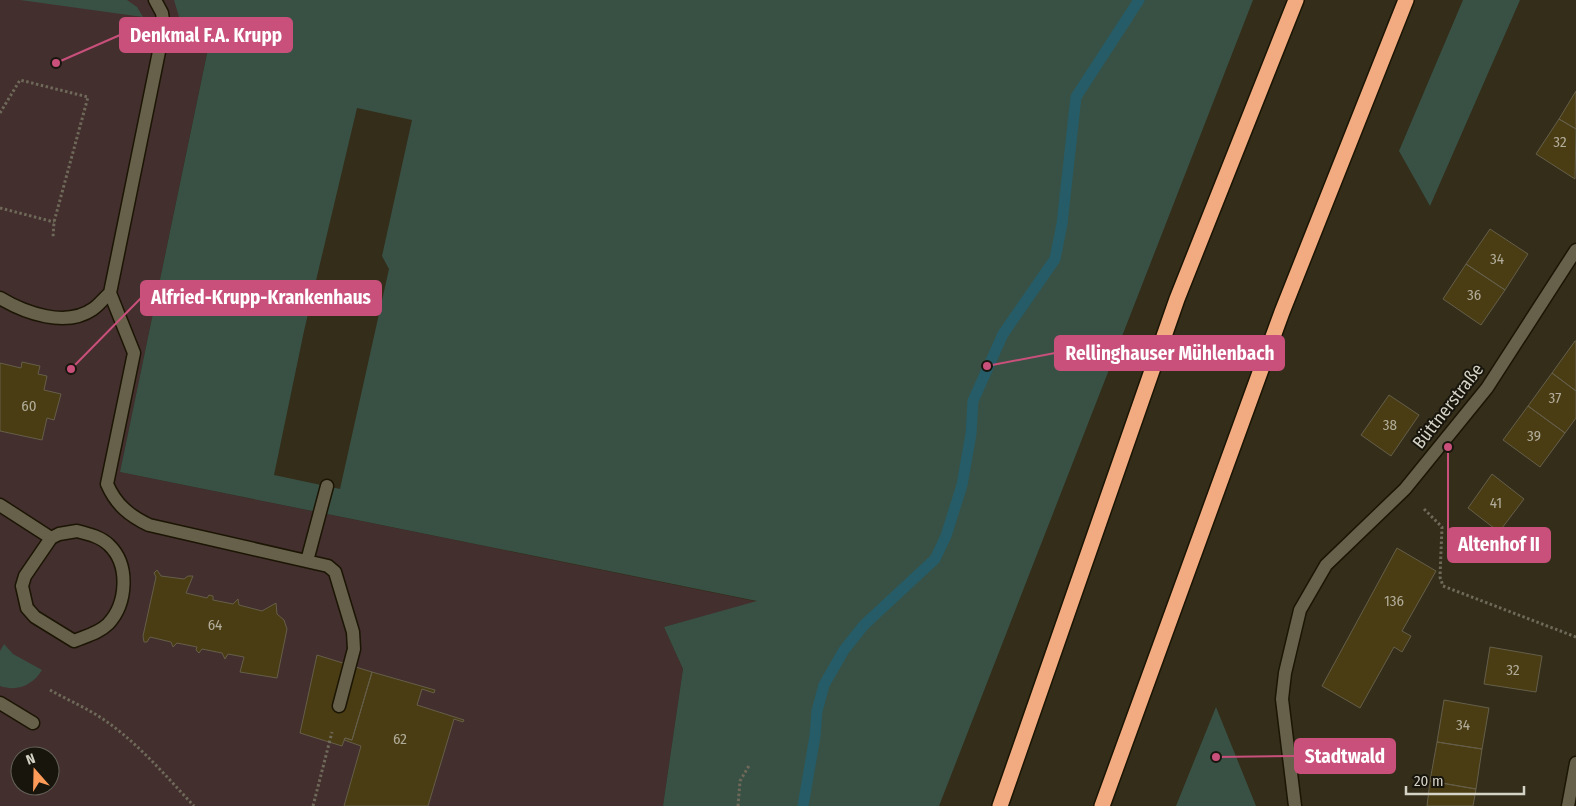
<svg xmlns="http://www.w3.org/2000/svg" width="1576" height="806" font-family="'Fira Sans Condensed',sans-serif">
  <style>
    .medical { fill: #432f2e; fill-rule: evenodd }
    .green { fill: #395144; fill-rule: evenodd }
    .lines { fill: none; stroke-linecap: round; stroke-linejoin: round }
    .stream { stroke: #265c68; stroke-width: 11 }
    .building { fill: #4a3d14; stroke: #655e49 }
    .service-casing { stroke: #1b1504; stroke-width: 15 }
    .minor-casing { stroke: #1b1504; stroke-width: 15 }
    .motorway-casing { stroke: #1b1504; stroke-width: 18 }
    .path { stroke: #6e6959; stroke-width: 3; stroke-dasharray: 2.5 2.5; stroke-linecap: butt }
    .service { stroke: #67604b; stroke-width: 12 }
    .minor { stroke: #67604b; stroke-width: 12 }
    .motorway { stroke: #f2ab81; stroke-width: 15 }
    .labels { text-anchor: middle; stroke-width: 4; stroke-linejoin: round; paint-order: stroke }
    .number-label { font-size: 15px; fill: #b2ad9a }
    .street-label { font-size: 18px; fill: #d5d2c6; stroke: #18150d }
    .leader { fill: none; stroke: #c8507b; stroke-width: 2 }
    .callout-dot { fill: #c8507b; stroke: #18150d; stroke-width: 2 }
    .callout { fill: #c8507b; stroke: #c8507b; stroke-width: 2 }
    .callout-label { font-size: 19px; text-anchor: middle; font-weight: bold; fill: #fff }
  </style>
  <rect width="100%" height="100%" fill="#332d1a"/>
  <path class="medical" d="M0 0H221L209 43 120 472 759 602 664 627 683 669 663 806H0ZM20 756H50V786H20Z"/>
  <path class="green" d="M20 0H127L137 7 143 17Z
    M174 0H1253L939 806H663L683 669 664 627 757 601 120 472 209 44 179 30 180 20ZM357 108 412 120 382 256 389 269 340 489 274 475 304 331Z
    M1463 0H1520L1430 206 1399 151Z
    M4 644 13 654 42 670C33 685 17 692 0 686V651Z
    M1216 707 1256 806H1176Z"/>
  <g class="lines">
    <path class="stream" d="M803 806 815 736 817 711 824 685 844 650 864 625 935 559 946 536 962 485 971 434 973 401 1003 334 1055 259 1062 224 1076 97 1139 0"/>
  </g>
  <path class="building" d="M1576 91V129L1559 119Z
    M1559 119 1576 129 1575 179 1536 154Z
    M1490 229 1528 254 1505 290 1466 264Z
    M1466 264 1505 290 1481 325 1443 299Z
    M1575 341H1576V391L1552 373Z
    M22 362 40 366 38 374 47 376 44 390 61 394 54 420 47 418 42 440 0 431V363L21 368Z
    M1552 373 1576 391V418L1565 433 1528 406Z
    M1389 395 1419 415 1391 456 1361 435Z
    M1528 406 1565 433 1540 467 1503 440Z
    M1492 474 1524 499 1499 532 1468 508Z
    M1397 548 1436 571 1402 631 1411 636 1402 652 1394 647 1360 708 1322 686Z
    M157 570 161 576 184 579 188 576H193L186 593 207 598 209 595 213 596V600L233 604 238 599 239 605 262 611 276 603 277 614 284 620 287 629 277 678 240 672 244 657 228 654 225 659 222 653 202 649 199 653 196 650 197 647 177 643 173 647 171 642 150 637 147 642H144L143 636 156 577 154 573Z
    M1490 647 1542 656 1536 692 1484 684Z
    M317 655 372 672 352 740 345 738 342 746 300 733Z
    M372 672 435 690 434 693 422 689 417 705 464 720 463 722 454 719 428 806H344L361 746 344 740 345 738 352 740Z
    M1444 700 1489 708 1482 749 1437 742Z
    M1437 742 1482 749 1476 789 1430 781Z
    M1430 781 1476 789 1473 806H1427Z"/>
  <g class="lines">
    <defs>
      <path id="service" d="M155 0 162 13 164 27 110 293 134 353 107 484C116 505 130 516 149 525L328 566 335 572 353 632 354 649 339 706
        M0 298C25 313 66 328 93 309 99 305 104 298 110 293
        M0 505 51 538
        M77 531C89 534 101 537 109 545 130 565 127 604 108 624 99 633 86 636 74 641L35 617 27 608 22 586 25 576 51 538 59 534Z
        M307 561 327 486
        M0 703 33 723"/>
      <path id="minor" d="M1295 806 1282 699 1285 673 1300 610 1326 565 1405 489 1487 388 1576 250
        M1568 806 1576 763"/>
      <path id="motorway" d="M1000 806 1177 299 1296 0
        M1102 806 1282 312 1406 0"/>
    </defs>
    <use href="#service" class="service-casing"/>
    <use href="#minor" class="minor-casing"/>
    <use href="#motorway" class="motorway-casing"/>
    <path class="path" d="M0 113 20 80 88 97 54 222 53 237
      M0 208 54 222
      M1424 509 1442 527 1440 577 1443 586 1576 637
      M50 690C64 698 80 705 95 714 133 737 163 773 194 806
      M313 806 332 732
      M738 806 740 781 750 764"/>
    <use href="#service" class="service"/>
    <use href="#minor" class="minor"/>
    <use href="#motorway" class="motorway"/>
  </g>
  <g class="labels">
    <g class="number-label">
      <text x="1560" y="147">32</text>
      <text x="1497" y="264">34</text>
      <text x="1474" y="300">36</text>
      <text x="1555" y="403">37</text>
      <text x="29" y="411">60</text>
      <text x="1390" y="430">38</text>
      <text x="1534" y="441">39</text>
      <text x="1496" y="508">41</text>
      <text x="1394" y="606">136</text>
      <text x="215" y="630">64</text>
      <text x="1513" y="675">32</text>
      <text x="1463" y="730">34</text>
      <text x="400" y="744">62</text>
    </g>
    <g class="street-label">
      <text transform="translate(1448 406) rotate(-52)" y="6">Büttnerstraße</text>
    </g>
  </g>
  <path class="leader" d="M56 63L120 35M71 369L141 298M987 366L1055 353M1448 447L1448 545M1216 757L1295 756"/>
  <g class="callout-dot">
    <circle cx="56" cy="63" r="5"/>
    <circle cx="71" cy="369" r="5"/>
    <circle cx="987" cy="366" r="5"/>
    <circle cx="1448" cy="447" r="5"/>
    <circle cx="1216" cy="757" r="5"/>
  </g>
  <g class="callout">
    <rect x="120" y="18" width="172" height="34" rx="5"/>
    <rect x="141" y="281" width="240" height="34" rx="5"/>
    <rect x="1055" y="336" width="229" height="34" rx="5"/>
    <rect x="1448" y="528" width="102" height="34" rx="5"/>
    <rect x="1295" y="739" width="100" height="34" rx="5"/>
  </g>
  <g class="callout-label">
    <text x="206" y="42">Denkmal F.A. Krupp</text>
    <text x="261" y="304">Alfried-Krupp-Krankenhaus</text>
    <text x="1170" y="360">Rellinghauser Mühlenbach</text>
    <text x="1499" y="551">Altenhof II</text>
    <text x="1345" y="763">Stadtwald</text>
  </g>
  <g transform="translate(35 771) rotate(340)"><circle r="24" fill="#18150d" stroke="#646157"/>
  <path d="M0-4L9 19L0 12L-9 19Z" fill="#fe9b59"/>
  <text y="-8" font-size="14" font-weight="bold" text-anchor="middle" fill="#d5d2c6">N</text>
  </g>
  <path d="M1406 786v8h118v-8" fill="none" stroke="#d5d2c6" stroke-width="2.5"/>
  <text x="1414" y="786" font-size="15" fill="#d5d2c6" stroke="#18150d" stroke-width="4" paint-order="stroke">20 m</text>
</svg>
